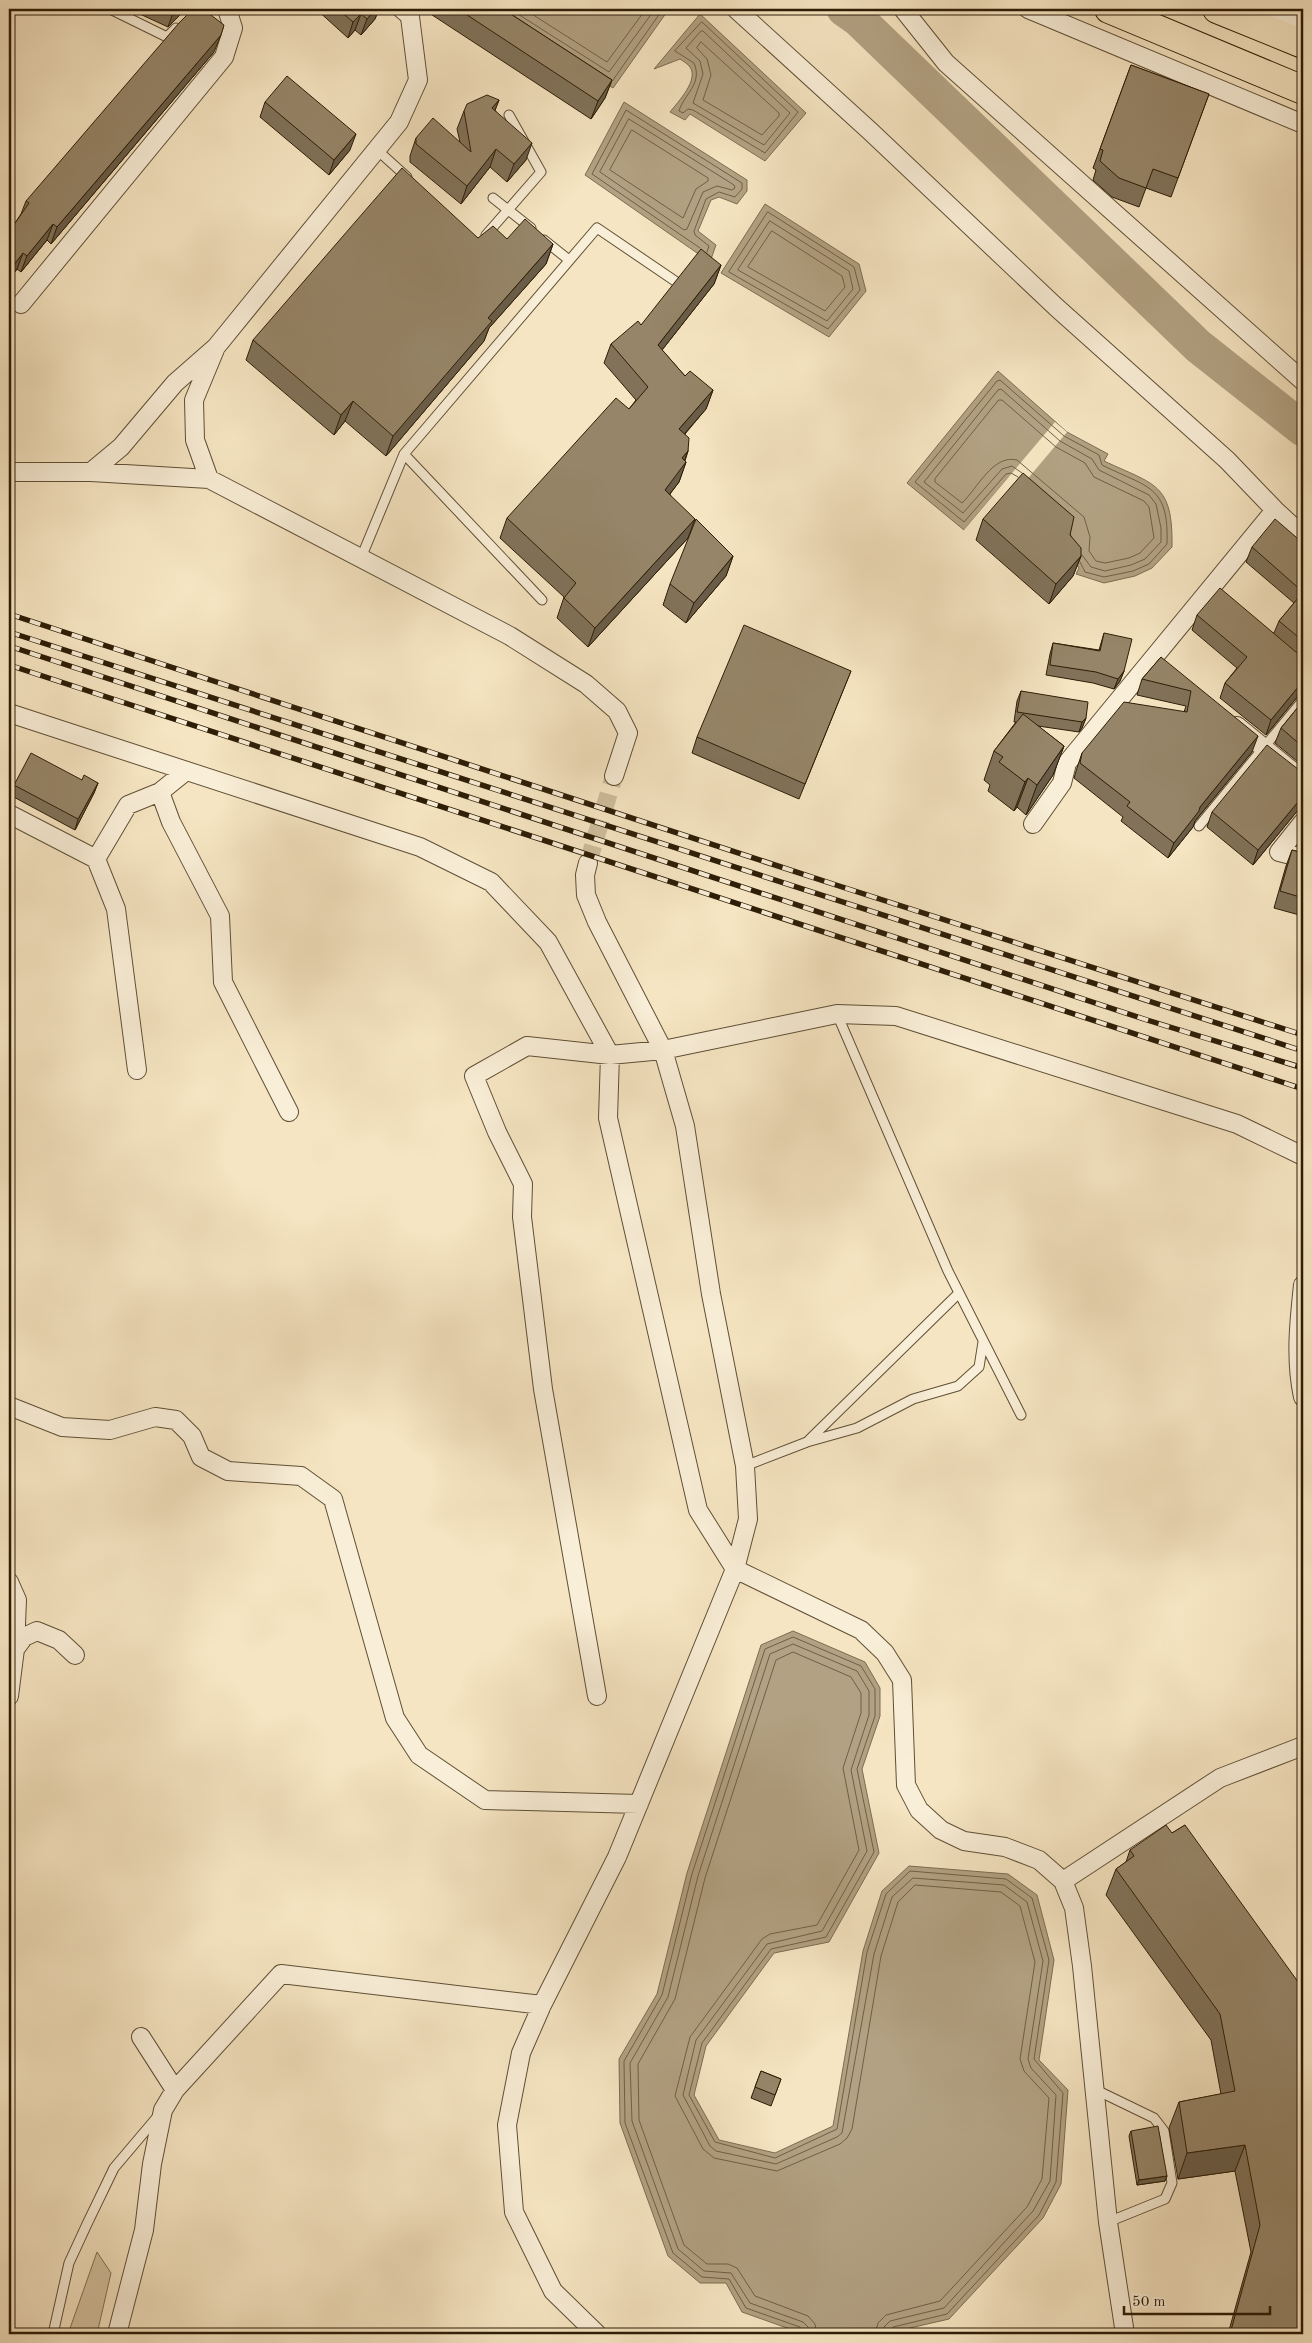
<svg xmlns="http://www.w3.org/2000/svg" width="1312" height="2343" font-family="'Old Standard TT',serif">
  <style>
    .green { fill: #d4c3a2; stroke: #807054 }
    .water { fill: #b2a182; stroke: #7d6c50 }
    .pier { fill: #f6e5c2 }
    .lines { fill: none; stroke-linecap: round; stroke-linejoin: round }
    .shore { stroke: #705f44; stroke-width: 1 }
    .river { stroke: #b2a182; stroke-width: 35 }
    .minor-tunnel { stroke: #cebd9c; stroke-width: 18; stroke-dasharray: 18 9; stroke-linecap: butt }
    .service-casing { stroke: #5f4f35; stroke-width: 11 }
    .minor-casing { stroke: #5f4f35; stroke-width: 20 }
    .trunk-casing { stroke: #2d1d06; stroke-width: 30 }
    .service { stroke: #f9eed7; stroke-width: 9 }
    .minor { stroke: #f9eed7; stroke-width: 18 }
    .trunk { stroke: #f6e5c2; stroke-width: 28 }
    .rail-casing { stroke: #2d1d06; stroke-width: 5.5 }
    .rail { stroke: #f9eed7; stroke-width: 4; stroke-dasharray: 11; stroke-linecap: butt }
    .wall { fill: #817259; stroke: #2d1d06 }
    .shaded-wall { fill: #695d49; stroke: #2d1d06 }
    .building { fill: #968568; stroke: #2d1d06 }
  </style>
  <rect width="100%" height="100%" fill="#f6e5c2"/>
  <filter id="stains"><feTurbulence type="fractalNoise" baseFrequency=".004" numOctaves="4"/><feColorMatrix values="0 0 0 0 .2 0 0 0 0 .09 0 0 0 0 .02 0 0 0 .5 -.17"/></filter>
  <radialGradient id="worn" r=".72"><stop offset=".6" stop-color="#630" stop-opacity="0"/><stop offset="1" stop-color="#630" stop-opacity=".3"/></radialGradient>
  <path class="green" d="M97 2252 111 2273 97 2334H68Z"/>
  <path class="water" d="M490 9H669L613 88Z
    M700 14 806 113 765 161 690 114 685 120 670 112C678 102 699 80 690 67 688 64 683 61 680 59L654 69Z
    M624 102 747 180V191L737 204 719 197 711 200 698 231 716 245 710 262 585 175Z
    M765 204 859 264 866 291 829 337 721 273Z
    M998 371 1067 432 1108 454 1104 461C1155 485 1173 483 1172 547L1152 568 1135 576 1104 583 1076 574 1079 568 1070 558 1072 540 1069 528 1009 477 964 530 907 483Z
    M793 1631 865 1662 880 1688V1716L862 1769 879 1853 829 1942 774 1953 706 2046 694 2095 719 2140 775 2153 833 2126 863 1951 882 1891 909 1866 1008 1874 1037 1895 1054 1960 1039 2060 1068 2090 1061 2184 1043 2218 949 2319 884 2334H804L742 2312 726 2283H700L668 2256 620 2123 619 2059 657 1994 687 1873 761 1645Z"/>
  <path class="pier" d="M1055 422 1067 432 1019 489 1010 481 966 531 964 530Z"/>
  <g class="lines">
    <path class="shore" d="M510 9 609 72 655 9
      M524 9 607 62 646 9
      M702 22 798 112 765 153 693 110 688 109 683 113 679 111C684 94 703 84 694 63L675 51Z
      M703 31 790 113 764 145 693 103 703 74 700 61 686 48 700 32Z
      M701 42 779 113V116L762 135 703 100 711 75 707 59 697 48Z
      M613 80 663 9
      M629 119 734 185 735 188 732 190 717 186 703 192 687 229 684 230 600 172Z
      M632 130 708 178V181L696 189 683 218 610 170Z
      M768 212 854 267 860 290 828 329 729 272Z
      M770 221 849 271 853 289 827 321 738 270Z
      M772 231 842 276 845 287 825 311 748 267Z
      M700 248 592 174 626 110 742 183V189L735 197 719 192 706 199 694 231 695 235 709 246 707 252
      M999 400H1002L1056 447 1085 463 1094 477 1144 501 1149 507 1154 538 1140 553 1129 558 1105 563 1096 561 1089 551 1090 537 1084 517 1017 460C993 454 977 489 962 503L935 482V479Z
      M1022 473 1012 466 1002 469 963 513 924 482 998 390 1001 389 1060 441 1092 459 1099 470 1149 495 1156 504 1161 528V542L1145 559 1131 565 1105 571 1091 567 1082 555
      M1018 477 1011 473 1006 474 964 522 915 482 997 381 1000 380 1064 436 1099 455 1102 465C1148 488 1169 485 1167 544L1149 564 1133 571 1104 577 1085 572 1080 562
      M803 2334 800 2327 746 2308 729 2279 702 2277 673 2253 625 2123 624 2061 662 1995 692 1874 765 1649 793 1637 861 1666 875 1689V1716L857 1769 874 1852 826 1937 771 1949 702 2043 689 2095 715 2142 775 2158 837 2129 867 1952 886 1894 910 1871 1006 1879 1032 1898 1049 1960 1034 2059 1063 2093 1056 2182 1039 2215 947 2314 893 2327 889 2334
      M810 2334 808 2327 803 2322 750 2303 731 2273 704 2271 678 2249 632 2121 630 2063 668 1997 698 1876 770 1654 793 1644 857 1671 869 1691V1715L851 1770 867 1851 822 1931 767 1944 696 2040 683 2095 710 2146 716 2151 776 2164 837 2137 842 2133 874 1954 892 1897 913 1878 1004 1885 1027 1902 1043 1961 1028 2059 1031 2068 1056 2095 1050 2181 1033 2211 944 2308 890 2321 884 2327 883 2334
      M817 2334 815 2324 808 2316 755 2296 737 2268 728 2264H707L684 2245 639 2120 638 2064 675 1999 705 1878 776 1660 793 1652 851 1677 861 1693V1713L843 1768 859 1850 817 1925 770 1934 762 1939 690 2037 675 2096 703 2149 714 2158 777 2171 840 2144 847 2138 852 2129 881 1956 898 1902 915 1885 1001 1892 1020 1906 1035 1962 1020 2059 1024 2071 1049 2098 1042 2179 1027 2207 940 2301 886 2315 878 2323 875 2334"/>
    <path class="river" d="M844 9 857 18 1198 346 1303 429"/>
    <path class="minor-tunnel" d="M588 863 614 776"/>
    <defs>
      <path id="service" d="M110 9 167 37 176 28
        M395 9 409 21
        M376 149 407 177
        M493 198 531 228
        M486 235 541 172 509 115
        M544 240 569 260
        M404 454 542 600
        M361 558 404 454 597 228 675 281
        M1199 826 1303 700
        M837 1014 948 1271 1021 1415
        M809 1440 959 1293
        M745 1466 807 1442 857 1428 913 1399 958 1386 979 1367 983 1342
        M1094 2089 1154 2118 1164 2131 1172 2183 1165 2199 1108 2222
        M53 2334 69 2263 87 2224 114 2168 158 2116"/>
      <path id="minor" d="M736 9 870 131 1056 307 1227 460 1275 510 1303 536
        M903 9 946 63 1303 381
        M1028 9 1303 124
        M1275 9 1303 20
        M21 304 224 57 233 28 227 9
        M216 347 399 122 418 80 409 9
        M9 472H91L209 479 510 636 586 684 617 711 628 733 614 776
        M91 472 121 447 175 383 216 347 194 400 195 440 209 479
        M9 713 420 847 491 882 548 942 610 1055 608 1118 698 1510 735 1569 861 1630 885 1653 902 1680 906 1785 919 1810 941 1830 964 1841 1005 1847 1039 1860 1063 1881 1074 1908 1082 1966 1108 2222 1125 2334
        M1237 726 1303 780
        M160 792 171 822 220 916 223 982 289 1112
        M9 814 96 859 116 909 137 1070
        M1303 822 1279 852 1303 858
        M1033 824 1062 783 1067 763 1275 510
        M96 859 128 805 160 792 186 771
        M588 863 585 875 586 895 597 922 663 1050 685 1126 711 1294 745 1466 748 1519 735 1569 617 1857 542 2005 521 2053 507 2125 514 2212 553 2291 597 2334
        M1303 1285C1299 1322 1295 1360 1303 1397
        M9 1406 62 1427 110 1430 155 1417 176 1420 192 1436 201 1457 228 1471 301 1476 333 1499 395 1718 419 1755 485 1800 639 1804
        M9 1582 17 1600 15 1649 9 1696
        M15 1649 24 1637 37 1631 59 1640 75 1655
        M597 1696 543 1389 522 1217 523 1184 497 1132 474 1076 527 1046 610 1055 663 1050 837 1014 896 1016 1237 1124 1303 1156
        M1063 1881 1220 1778 1303 1746
        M141 2037 175 2090
        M117 2334 144 2230 152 2164 163 2110 175 2090 281 1974 542 2005"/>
      <path id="trunk" d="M1109 9 1303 90
        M1217 9 1303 44"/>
    </defs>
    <use href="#service" class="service-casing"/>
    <use href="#minor" class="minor-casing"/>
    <use href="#trunk" class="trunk-casing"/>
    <use href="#service" class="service"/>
    <use href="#minor" class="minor"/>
    <use href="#trunk" class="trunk"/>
    <defs>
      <path id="rail" d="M9 614 836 885 1303 1035
        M9 632 1303 1051
        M9 646 1147 1020 1303 1068
        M9 665 1303 1089"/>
    </defs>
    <use href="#rail" class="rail-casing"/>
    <use href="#rail" class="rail"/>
  </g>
  <path class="wall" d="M129 9H184L182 13 168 27Z
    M316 9H379L375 19 361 35 355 30 348 38Z
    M423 9H503L612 80 605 98 591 119Z
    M214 52 51 244 47 240 21 272 17 269 9 280V228L11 229 21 214 26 201Z
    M1131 65 1209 94 1171 197 1146 188 1139 207 1112 197 1093 180 1096 170 1093 168Z
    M499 100 495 110 526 160 507 182 490 167 461 204 410 162V156L416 138 460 142 457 129 464 111Z
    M265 102 350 150 329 175 260 117Z
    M478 238 507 239 553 244 546 264 489 328 484 341 386 456 345 421 334 435 246 360 253 340Z
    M721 265 714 284 662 350 685 376 713 390 706 409 685 434 688 451 685 461 686 462 679 482 670 494 688 538 588 647 557 618 564 597 500 538 507 518 629 409 636 400 604 363 611 344 641 325Z
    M983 519 1070 535 1081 556 1073 576 1049 604 976 540Z
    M1303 543V694L1298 696 1266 735 1220 698 1225 683 1237 668 1192 630 1197 615 1274 633 1279 621 1294 603 1246 562 1252 547Z
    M733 556 726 576 686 623 663 605 670 584Z
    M1104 633 1124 671 1120 681 1114 689 1093 683 1046 675 1050 654 1053 643 1099 650Z
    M1161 657 1252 752 1195 821 1193 827 1168 858 1121 821 1123 817 1074 778 1077 768 1082 753 1184 712 1186 706 1137 695 1142 679Z
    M851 671 799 799 692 753 697 737Z
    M1021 691 1086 718 1082 728 1079 732 1038 726 1064 746 1053 775 1026 815 1017 807 1014 811 988 791 990 785 984 780 994 751 1016 722H1014L1017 701Z
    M1303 701V766L1275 743 1281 728Z
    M1303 773V804L1253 865 1207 827 1212 812Z
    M82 780 98 783 94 793 75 830 10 795 14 785Z
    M1292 850 1303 853V916L1274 908 1286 866Z
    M1185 1825 1303 2334H1228L1251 2252 1235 2171 1178 2179 1169 2128 1179 2102 1221 2094 1211 2040 1106 1895 1116 1869 1126 1862 1130 1850 1172 1833Z
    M761 2071 781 2079 771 2106 751 2098Z
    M1131 2131 1167 2176 1165 2181 1137 2185 1129 2136Z"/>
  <path class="shaded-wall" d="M176 9H184L182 13 168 27 174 10Z
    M376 9H379L375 19 361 35 367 19Z
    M361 14 355 30 348 38 353 22Z
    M221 35 214 52 51 244 57 227Z
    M612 80 605 98 591 119 598 101Z
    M499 100 492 118V108Z
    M356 134 350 150 329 175 334 160Z
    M532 143 526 160 507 182 514 164Z
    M496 149 490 167 461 204 467 186Z
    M53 224 47 240 21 272 27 256Z
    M553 244 546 264 489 328 484 341 386 456 393 436 488 318Z
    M23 253 17 269 9 280V271Z
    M721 265 714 284 651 364 658 345Z
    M713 390 706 409 672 448 679 429Z
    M353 401 345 421 334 435 341 415Z
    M688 451 682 467 686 462 679 482 658 509 665 490 682 458Z
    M695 519 688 538 588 647 595 628Z
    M733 556 726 576 686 623 694 603Z
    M1081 556 1073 576 1049 604 1056 584Z
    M1124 671 1120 681 1114 689 1118 679Z
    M1303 681V694L1298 696 1266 735 1271 720Z
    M1086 718 1082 728 1079 732 1082 722Z
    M1258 736 1252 752 1195 821 1193 827 1168 858 1174 843 1200 807Z
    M1064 746 1053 775 1026 815 1037 785Z
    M1028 778 1017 807 1014 811 1025 782Z
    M98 783 94 793 75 830 78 819Z
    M1303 796V804L1253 865 1258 850Z
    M1245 2145 1235 2171 1178 2179 1187 2153Z
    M1167 2176 1165 2181 1137 2185 1139 2180Z"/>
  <path class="building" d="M193 9H203L224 25 221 35 57 227 53 224 27 256 23 253 9 271V228L11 229 29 203 26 201 179 23Z
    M338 9H376L367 19 361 14 353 22Z
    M458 9H503L612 80 598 101Z
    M1131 65 1209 94 1178 178 1153 169 1146 188 1119 178 1100 161 1103 150 1100 149Z
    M287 76 356 134 334 160 265 102Z
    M487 95 499 100 492 108 532 143 514 164 496 149 467 186 416 144V138L433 118 471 152 464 111 467 104Z
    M402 168 478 238 493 226 507 239 525 219 553 244 488 318 492 321 393 436 353 401 341 415 253 340Z
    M701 249 721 265 658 345 685 376 690 371 713 390 679 429 689 438 688 451 682 458 686 462 665 490 695 519 595 628 564 598 576 583 507 518 616 398 629 409 648 387 611 344 638 321 641 325Z
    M1023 473 1074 517 1070 535 1081 548V556L1056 584 983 519Z
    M696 519 733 556 694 603 670 584Z
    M1275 519 1303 543V641L1279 621 1303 592 1252 547Z
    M1220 588 1303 658V681L1271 720 1225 683 1247 657 1197 615Z
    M744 625 851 671 805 784 697 737Z
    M1104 633 1132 639 1124 671 1118 679 1096 672 1050 665 1053 643 1100 651Z
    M1161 657 1258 736 1200 807 1199 811 1174 843 1127 806 1130 802 1080 763 1082 753 1124 702 1187 712 1191 691 1142 679Z
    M1021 691 1088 702 1086 718 1082 722 1017 712Z
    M1303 701V747L1281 728Z
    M1023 714 1064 746 1037 785 1028 778 1025 782 999 762 1003 757 994 751Z
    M1267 745 1303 773V796L1258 850 1212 812Z
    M31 753 82 780 84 775 98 783 78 819 14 785Z
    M1292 850 1303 853V898L1280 891Z
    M1166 1825 1172 1833 1185 1825 1301 1986H1303V2334H1230L1260 2225 1245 2145 1187 2153 1179 2102 1235 2091 1220 2014 1116 1869 1134 1856 1130 1850Z
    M761 2071 781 2079 775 2095 755 2087Z
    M1158 2126 1167 2176 1139 2180 1131 2131Z"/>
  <rect width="1312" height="2343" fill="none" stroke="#f6e5c2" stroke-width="30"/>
  <rect x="10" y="10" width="1292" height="2323" fill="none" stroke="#2d1d06" stroke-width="2.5"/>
  <rect x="15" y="15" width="1282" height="2313" fill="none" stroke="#2d1d06"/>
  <path d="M1124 2306v8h146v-8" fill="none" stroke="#2d1d06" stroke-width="2.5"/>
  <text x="1132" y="2306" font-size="15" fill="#2d1d06" stroke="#f9eed7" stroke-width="4" paint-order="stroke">50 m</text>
  <rect width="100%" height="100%" filter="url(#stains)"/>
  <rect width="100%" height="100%" fill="url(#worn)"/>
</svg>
